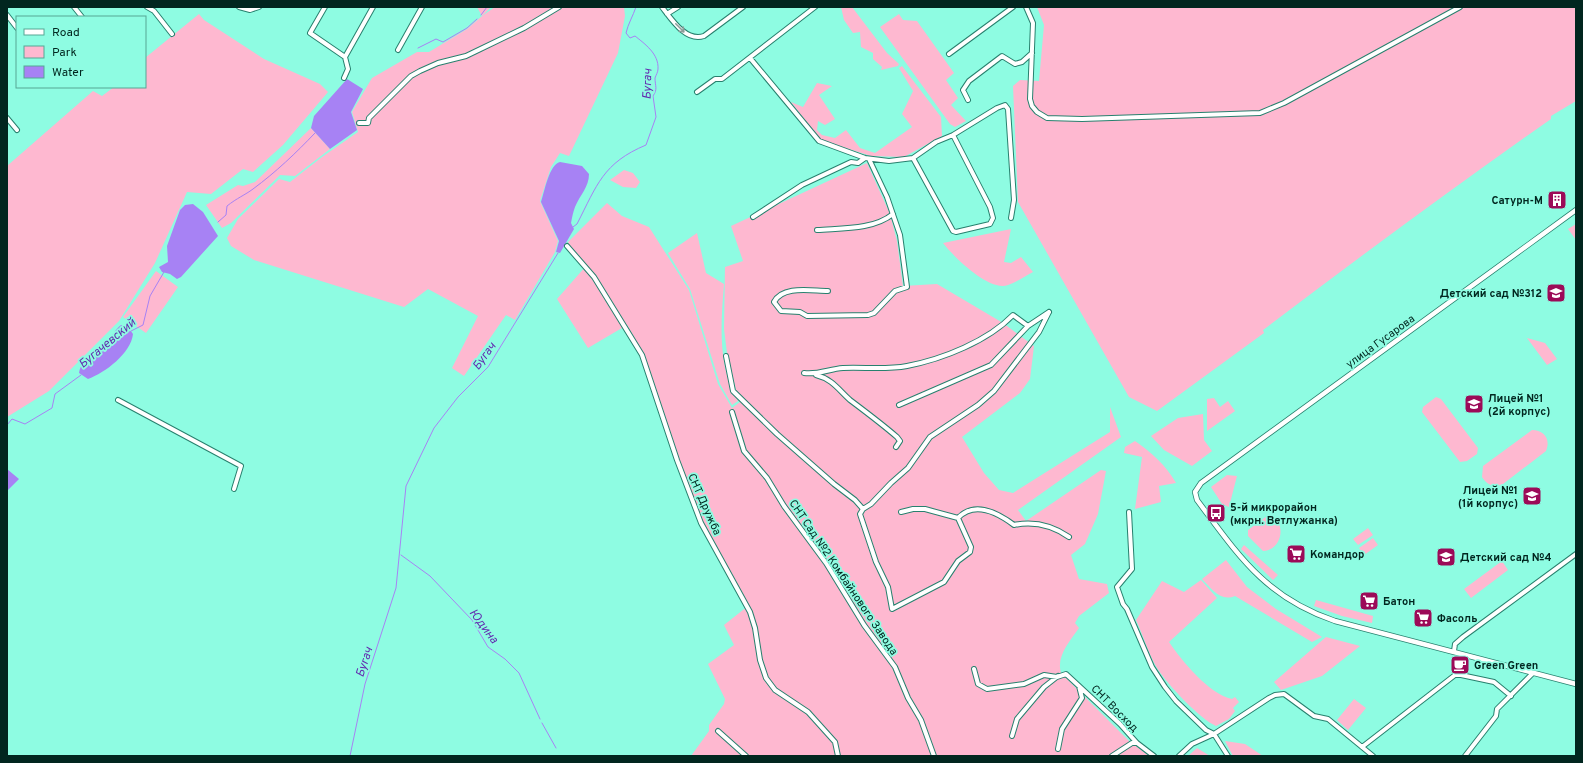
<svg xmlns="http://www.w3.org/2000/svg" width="1583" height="763" font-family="Overpass,sans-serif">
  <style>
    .green { fill: #feb8d0 }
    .water { fill: #a782f4 }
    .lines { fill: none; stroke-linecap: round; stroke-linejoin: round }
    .stream { stroke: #a782f4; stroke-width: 1 }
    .minor-casing { stroke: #28806e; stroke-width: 6 }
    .tertiary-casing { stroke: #28806e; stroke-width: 6 }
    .minor { stroke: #fff; stroke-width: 4 }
    .tertiary { stroke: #fff; stroke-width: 4.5 }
    .oneway { stroke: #8d9d9a }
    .labels { text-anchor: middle; stroke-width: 3.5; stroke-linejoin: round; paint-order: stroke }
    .poi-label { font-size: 11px; font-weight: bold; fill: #01261f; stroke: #8efce2; text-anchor: start }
    .street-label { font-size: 11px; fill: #01261f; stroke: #8efce2 }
    .water-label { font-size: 12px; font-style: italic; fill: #622baf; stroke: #8efce2 }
  </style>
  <rect width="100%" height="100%" fill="#8efce2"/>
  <path class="green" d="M477 7H491L482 16 495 7H624L625 16 618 53 569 156 560 153 551 167 540 201 558 241 555 252 515 320 506 315 464 376 452 368 478 316 428 289 404 307 254 260 231 246 227 238 238 219 279 179 290 182 322 157 358 132 352 112 372 78 417 52H429L467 29 482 16Z
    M841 7H852L887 53 899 64 898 66 881 70 882 67 873 59V53L861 47 860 32 853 33 844 20Z
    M1037 7H1576V101L1551 116V119C1454 187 1358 258 1263 330L1264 333 1157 411 1129 397 1018 202 1013 86 1020 80 1039 81 1044 25Z
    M199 14 204 20 264 59 320 84 328 92 283 145 253 172 243 169 211 194 187 192 155 263 119 321 49 391 7 417V166L93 91 102 96 114 87H145V58Z
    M899 14 903 20 917 21 954 73 946 80 958 98 951 105 966 121 955 127 950 124 880 27Z
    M902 66 941 117 942 136 904 157 871 156 820 140 791 102 803 107 817 83 832 86 819 95 835 119 825 125 818 121 817 130 822 135 835 138 846 130 860 148 875 153 912 127 902 114 913 91 899 68Z
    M311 128 330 149 295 176 280 175 231 223 222 228 206 205 238 185 243 186 255 182Z
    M867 163 890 214 897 241 903 286 937 284 1003 323 1034 346 1030 379 1020 393 962 437 984 473 999 490 1013 493 1110 432V407L1121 437 1018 510 1026 521 1101 470 1106 471 1098 514 1085 544 1071 555 1079 579 1107 584 1109 593 1079 616 1075 623 1079 628C1069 642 1056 657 1061 673L1129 741 1149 756H691L709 731V725L724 704 725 699 708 664 734 645 724 625 748 606 703 523 679 462 643 353 627 325 588 348 557 299 586 266 569 245 568 242 607 203 622 216 649 227 689 290 718 384 732 408 744 399 736 390 727 353 724 329 725 267 743 261 731 226Z
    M624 170 633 173 640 182 636 188 623 187 610 180Z
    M1576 224V240L1568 229Z
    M1011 229 1004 262 1011 263 1021 257 1033 272C1025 276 1017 282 1008 285 989 292 954 257 943 243Z
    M697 233 706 273 724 284C721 323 717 366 738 401L732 405 720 384 690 289 668 253Z
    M156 271 178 287 146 333 123 317Z
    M1527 338 1545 343 1557 359 1547 365Z
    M1436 397 1441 399 1478 448 1477 454 1467 461 1460 462 1422 412 1423 407Z
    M1214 398 1220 407 1228 401 1235 411 1207 431V399Z
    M1203 414 1204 440 1212 451 1192 466 1164 450 1151 436 1178 418Z
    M1532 430C1544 430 1551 439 1546 451L1503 484C1494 488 1487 485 1482 477L1483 466Z
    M1135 441C1151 452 1166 465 1176 483L1159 486 1161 502 1135 509 1142 457 1124 453 1125 447Z
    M1227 475 1237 476 1229 507 1222 504 1211 487Z
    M1267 516C1288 518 1283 551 1263 551L1248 536V530Z
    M1368 528 1373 535 1358 545 1353 539Z
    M1373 538 1378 545 1364 555 1359 548Z
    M1244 545 1278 575 1273 580 1241 549Z
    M1226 560 1247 587 1276 609 1322 637 1312 642 1235 596C1220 602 1212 589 1202 579Z
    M1502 561 1508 570 1471 598 1464 589Z
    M1201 580 1217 598 1169 642C1182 661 1209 694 1232 699L1235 697 1239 702 1233 708 1235 711 1229 719 1216 726C1200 719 1167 684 1157 668 1148 653 1143 635 1136 620L1162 581 1184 592Z
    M1316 600 1373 616 1372 623 1342 616 1314 606Z
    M1326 637 1360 646 1322 676 1281 690 1274 682Z
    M1354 699 1366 708 1348 730 1337 720Z
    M1225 741 1245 744 1263 756H1233Z
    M1197 748 1210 756H1188Z"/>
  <path class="water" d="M347 79 363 89 351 112 357 130 330 149 311 128 314 116Z
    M560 162 582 166 589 174C589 187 580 195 575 207 573 212 572 218 571 223L574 229 560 253 556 252 559 241 541 202C545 190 549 165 560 162Z
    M193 204 203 212 218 236 181 277 177 279 170 274 162 272 159 267 168 262 167 246 180 210 185 205Z
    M121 325 128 327 133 334C131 353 105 373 88 379L79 373C82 356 98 351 109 339 114 334 114 331 121 325Z
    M7 469 19 479 7 491Z"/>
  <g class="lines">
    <path class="stream" d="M481 15 487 7
      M418 48 436 39 443 42 467 28 477 19
      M218 222 226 215 227 206C237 198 245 195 253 189 276 172 296 153 315 133
      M573 227 577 224C597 185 603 163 646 145L656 117 653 96C658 89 655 86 655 78 656 75 658 72 658 69 659 54 645 44 635 36L630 38 626 33C628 24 633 16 636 7
      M131 331 143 325 150 296 164 272
      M7 425 12 419 25 424 52 408 55 394 81 375
      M401 555 430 576 472 620 488 647 505 659 519 673 540 719
      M542 723 556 748
      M350 756 365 684 396 588 406 486 434 428 458 397 488 367 558 253"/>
    <defs>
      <path id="minor" d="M74 7 82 17
        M147 7 154 11 172 34
        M239 7 250 10 259 7
        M325 7 310 33 345 57 348 69 344 78
        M662 7C672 20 686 42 704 36L743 7
        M1026 7 1033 23 1030 99 1032 106 1037 112 1047 118 1082 119 1260 113 1284 103 1460 7
        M667 14 678 7
        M7 15 17 28
        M398 50 422 7
        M949 54 1013 7
        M345 57 373 7
        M750 58 819 141 865 158 889 161 913 158 936 142 953 135 997 108 1005 105 1008 109 1014 200 1011 218
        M697 92 715 79H722L815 7
        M968 100 963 90 969 81 1002 56 1015 64 1022 62 1032 53
        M7 118 17 130
        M359 123H368L369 118 411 76 420 71 438 63 466 56 524 28 559 7
        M913 158 953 231 956 232 990 224 993 218 990 207 953 135
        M753 217 802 185 851 162 858 163 865 158
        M817 230C842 228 873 230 893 214
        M567 246 594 277 642 355 677 460 701 523 750 612 755 628 760 660 766 678 775 690 808 712 835 742 838 756
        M828 291C811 291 783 285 774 302L781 311 800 312 807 316 868 315 874 313 895 291 907 287 900 235 887 197 869 159
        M726 356 733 391 777 434 834 484 855 500 863 509 871 504 891 483 908 468 930 437 978 405 994 391 1039 332 1049 312
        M804 373C818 375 829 369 843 368 864 367 886 370 907 366 943 359 988 341 1013 315L1028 326 1049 312
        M816 375C832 379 838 389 850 400 866 412 882 424 897 437L900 441 896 447
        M118 400 241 466 234 489
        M899 405 991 365 1028 326
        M732 412 744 451 767 478 784 506 826 563 864 625 895 667 908 698 921 720 934 756
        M863 509 860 514 876 562 888 587 892 609 944 582 958 561 970 552 971 547 958 518
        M901 512 913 509H925L958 518C975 500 998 513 1014 525 1034 521 1053 526 1069 537
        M1129 512 1132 569 1117 587 1123 604 1127 609 1152 667 1165 687 1176 701 1206 730 1214 734 1228 756
        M1454 651 1455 644 1463 637 1576 554
        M974 669 978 684 987 689 1024 684 1044 675 1057 677 1066 674 1120 724 1137 743 1154 756
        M718 731 746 756
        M1012 736 1017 719 1044 687 1058 676
        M1362 747 1455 675H1461L1494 682 1511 696
        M1058 749 1062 729 1082 698 1079 686
        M1112 756 1132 743H1137
        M1179 756 1192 744 1214 734 1269 698 1275 695 1284 694 1314 716 1328 719 1373 756
        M1465 756 1496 716 1497 709 1533 673"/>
      <path id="tertiary" d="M1576 210 1201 483 1195 492 1197 500C1239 556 1265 597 1335 621L1576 684"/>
    </defs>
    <use href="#minor" class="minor-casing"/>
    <use href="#tertiary" class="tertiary-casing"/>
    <use href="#minor" class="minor"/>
    <use href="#tertiary" class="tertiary"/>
  </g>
  <defs><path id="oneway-shaft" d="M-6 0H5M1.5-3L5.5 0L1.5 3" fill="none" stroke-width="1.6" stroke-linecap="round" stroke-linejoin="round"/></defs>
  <use class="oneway" href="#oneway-shaft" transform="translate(680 28) rotate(45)"/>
  <defs>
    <symbol id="building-square" viewBox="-11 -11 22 22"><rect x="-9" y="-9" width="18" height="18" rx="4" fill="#9c0a58" stroke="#8efce2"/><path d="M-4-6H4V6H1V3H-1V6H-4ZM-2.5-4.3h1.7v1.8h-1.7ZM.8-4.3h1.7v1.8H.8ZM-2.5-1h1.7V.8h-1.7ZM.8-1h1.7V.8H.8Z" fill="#fff"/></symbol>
    <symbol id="school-square" viewBox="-11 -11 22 22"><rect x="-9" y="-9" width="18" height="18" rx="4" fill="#9c0a58" stroke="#8efce2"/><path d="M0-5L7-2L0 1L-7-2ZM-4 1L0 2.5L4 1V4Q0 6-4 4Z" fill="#fff"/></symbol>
    <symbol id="bus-square" viewBox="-11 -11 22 22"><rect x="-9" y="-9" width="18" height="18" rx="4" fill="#9c0a58" stroke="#8efce2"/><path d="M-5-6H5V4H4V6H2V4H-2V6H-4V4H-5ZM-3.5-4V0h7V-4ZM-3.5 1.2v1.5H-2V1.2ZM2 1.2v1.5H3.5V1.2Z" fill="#fff"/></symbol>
    <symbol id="supermarket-square" viewBox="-11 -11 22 22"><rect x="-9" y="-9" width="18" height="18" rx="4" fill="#9c0a58" stroke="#8efce2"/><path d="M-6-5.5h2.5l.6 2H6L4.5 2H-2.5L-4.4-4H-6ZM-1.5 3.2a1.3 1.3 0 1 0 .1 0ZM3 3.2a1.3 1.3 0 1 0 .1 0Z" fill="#fff"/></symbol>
    <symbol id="cafe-square" viewBox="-11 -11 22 22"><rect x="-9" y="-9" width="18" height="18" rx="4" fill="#9c0a58" stroke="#8efce2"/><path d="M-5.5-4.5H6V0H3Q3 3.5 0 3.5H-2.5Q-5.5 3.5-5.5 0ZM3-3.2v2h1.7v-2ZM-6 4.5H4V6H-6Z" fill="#fff"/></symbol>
  </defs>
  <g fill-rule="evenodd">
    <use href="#building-square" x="1546" y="189" width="22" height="22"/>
    <use href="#school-square" x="1545" y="282" width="22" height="22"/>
    <use href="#school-square" x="1463" y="393" width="22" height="22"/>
    <use href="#school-square" x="1521" y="485" width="22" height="22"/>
    <use href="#bus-square" x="1205" y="502" width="22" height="22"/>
    <use href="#supermarket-square" x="1285" y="543" width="22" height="22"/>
    <use href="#school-square" x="1435" y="546" width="22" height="22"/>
    <use href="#supermarket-square" x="1358" y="590" width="22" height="22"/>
    <use href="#supermarket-square" x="1412" y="607" width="22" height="22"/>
    <use href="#cafe-square" x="1449" y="654" width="22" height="22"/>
  </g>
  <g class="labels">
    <g class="poi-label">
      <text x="1543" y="204" text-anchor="end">Сатурн-М</text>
      <text x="1542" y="297" text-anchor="end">Детский сад №312</text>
      <text x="1488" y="402">Лицей №1<tspan x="1488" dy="13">(2й корпус)</tspan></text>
      <text x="1518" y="494" text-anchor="end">Лицей №1<tspan x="1518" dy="13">(1й корпус)</tspan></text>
      <text x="1230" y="511">5-й микрорайон<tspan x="1230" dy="13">(мкрн. Ветлужанка)</tspan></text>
      <text x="1310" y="558">Командор</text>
      <text x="1460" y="561">Детский сад №4</text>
      <text x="1383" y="605">Батон</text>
      <text x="1437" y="622">Фасоль</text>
      <text x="1474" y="669">Green Green</text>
    </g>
    <g class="street-label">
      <text transform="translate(1380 341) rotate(-36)" y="4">улица Гусарова</text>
      <text transform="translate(705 504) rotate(66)" y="4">СНТ Дружба</text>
      <text transform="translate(844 577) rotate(56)" y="4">СНТ Сад №2 Комбайнового Завода</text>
      <text transform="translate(1115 708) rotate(45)" y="4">СНТ Восход</text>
    </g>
    <g class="water-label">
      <text transform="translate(647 84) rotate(-88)" y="4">Бугач</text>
      <text transform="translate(107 343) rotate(-40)" y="4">Бугачевский</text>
      <text transform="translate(484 356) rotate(-54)" y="4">Бугач</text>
      <text transform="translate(484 626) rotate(53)" y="4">Юдина</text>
      <text transform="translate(364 662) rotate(-72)" y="4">Бугач</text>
    </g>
  </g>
  <rect width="1583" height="763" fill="none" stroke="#01261f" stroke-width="16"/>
  <rect x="16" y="16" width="130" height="72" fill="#8efce2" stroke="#56a694"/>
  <rect x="24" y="29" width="20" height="6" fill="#ffffff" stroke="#56a694"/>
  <text x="52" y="36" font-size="12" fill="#01261f">Road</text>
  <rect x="24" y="46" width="20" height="12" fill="#feb8d0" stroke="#56a694"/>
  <text x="52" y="56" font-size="12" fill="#01261f">Park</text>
  <rect x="24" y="66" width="20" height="12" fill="#a782f4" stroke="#56a694"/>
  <text x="52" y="76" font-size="12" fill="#01261f">Water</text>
</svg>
